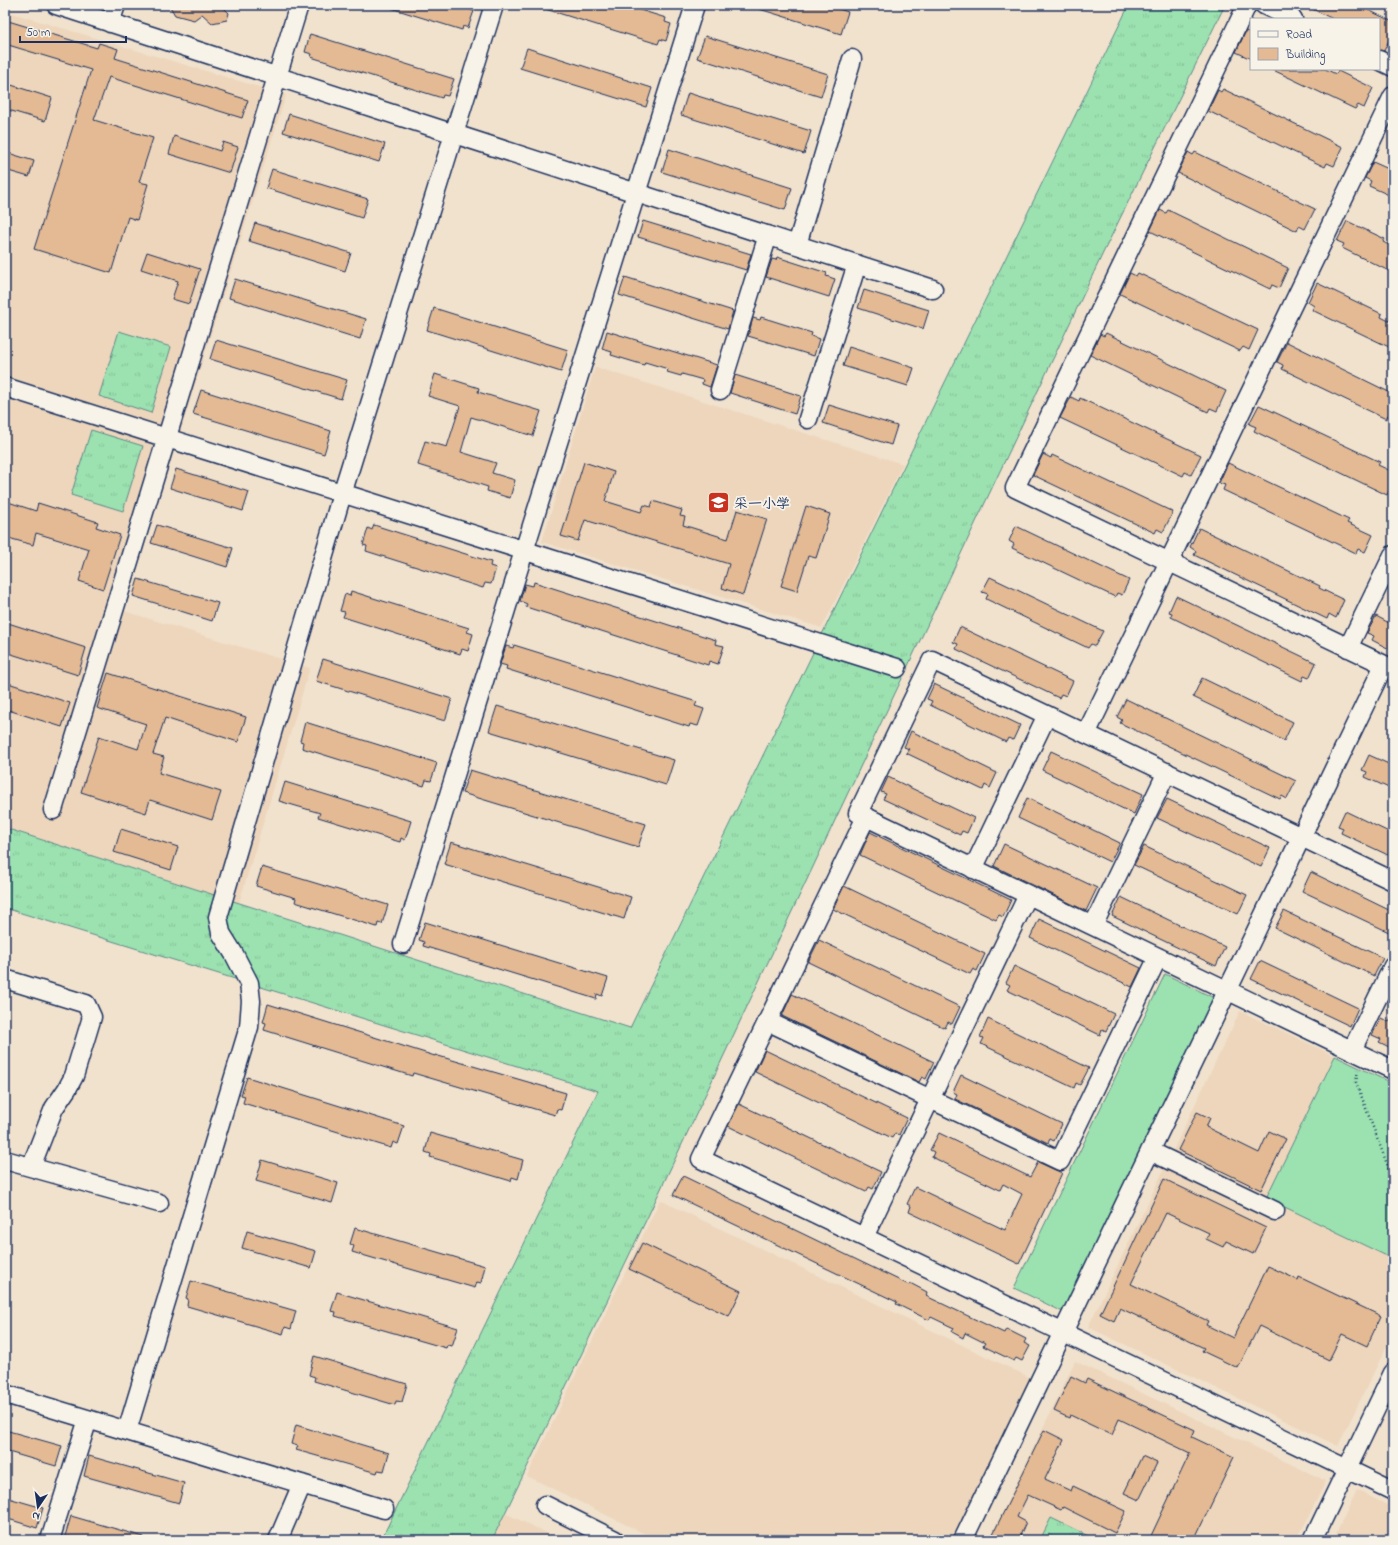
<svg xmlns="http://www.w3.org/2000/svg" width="1398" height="1545" font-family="'Indie Flower','LXGW WenKai TC',sans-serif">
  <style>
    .built { fill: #edd6bc }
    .grass { fill: url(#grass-tufts); stroke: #5c8887 }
    .garden { fill: #9ce2b0; stroke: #5c8887 }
    .building { fill: #e3ba93; stroke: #1b2f5e }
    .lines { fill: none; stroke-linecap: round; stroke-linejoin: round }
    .minor-casing { stroke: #1b2f5e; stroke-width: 21 }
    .path { stroke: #1b2f5e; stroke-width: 2.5; stroke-dasharray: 1 3; stroke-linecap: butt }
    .minor { stroke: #f7f3e8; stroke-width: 18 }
    .labels { text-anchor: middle; stroke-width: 3.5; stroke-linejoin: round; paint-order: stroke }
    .poi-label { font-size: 14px; fill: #1b2f5e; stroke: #f7f3e8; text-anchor: start }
  </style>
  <defs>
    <pattern id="grass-tufts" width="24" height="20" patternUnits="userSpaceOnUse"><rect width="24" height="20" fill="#9ce2b0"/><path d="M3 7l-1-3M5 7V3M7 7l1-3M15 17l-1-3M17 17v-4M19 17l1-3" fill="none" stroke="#86c29a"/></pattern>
  </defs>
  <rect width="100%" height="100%" fill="#f1e2ce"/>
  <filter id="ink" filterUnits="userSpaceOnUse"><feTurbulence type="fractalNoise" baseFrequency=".025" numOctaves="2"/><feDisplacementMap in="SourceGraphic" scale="8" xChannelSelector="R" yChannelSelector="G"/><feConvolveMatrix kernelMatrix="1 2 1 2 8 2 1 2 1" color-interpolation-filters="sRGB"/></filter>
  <g filter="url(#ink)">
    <path class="built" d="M5 11 286 95 124 611 310 668 239 903 5 828Z
      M595 367 903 464 822 628 542 542Z
      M1240 1011 1335 1056 1267 1198 1393 1259V1333L1338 1446 1088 1327Z
      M660 1200 1031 1378 953 1540H657L527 1476Z
      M1075 1361 1326 1481 1297 1540H989Z
      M1357 1490 1393 1508V1540H1333Z
      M505 1513 561 1540H492Z"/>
    <path class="grass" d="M1129 5H1225L1103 253 649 1214 492 1540H381L598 1091 5 908V828L630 1028Z
      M119 331 171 347 151 413 99 396Z
      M91 430 143 446 123 511 71 495Z
      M1051 1518 1097 1540H1040Z"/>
    <path class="garden" d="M1165 974 1214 998 1063 1312 1014 1288Z
      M1335 1056 1393 1084V1259L1266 1198Z"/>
    <path class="building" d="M169 5H221L229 13 227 20 212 23 202 14 194 20 175 15Z
      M391 5H456L474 11 468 28 463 26 462 30 391 8Z
      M543 5H624L666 18 665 22 671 24 666 41 660 39 658 44 542 8Z
      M756 5H837L836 8 848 12 841 34 756 8Z
      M1304 5H1358L1393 22V42L1389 40 1384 51 1379 50V19H1333Z
      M5 20 97 48 99 43 118 49 115 58 248 100 242 118 109 77 94 120 153 138 139 182 148 184 137 220 128 217 111 273 34 249 91 70 5 44Z
      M1246 31 1251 33V59L1236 52Z
      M310 34 454 79 448 96 443 95 442 98 311 57 312 54 305 52Z
      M705 36 828 74 821 97 697 58Z
      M527 48 652 88 646 107 520 68Z
      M1271 69H1325L1336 74 1338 71 1373 88 1364 108 1358 105 1355 109Z
      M5 83 52 98 45 121 5 109Z
      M1223 89 1343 147 1334 166 1327 163 1325 167 1208 111 1218 90 1221 92Z
      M688 93 811 131 804 154 681 115Z
      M289 114 385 144 379 162 283 132Z
      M174 136 220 151 223 142 238 147 230 173 169 154Z
      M669 149 792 188 785 210 662 172Z
      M5 152 34 161 29 177 5 170Z
      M1188 152 1193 155 1195 152 1315 209 1305 229 1299 226 1297 231 1178 173Z
      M1373 162 1393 171V185L1389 195 1369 186 1371 181 1365 178Z
      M272 169 368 199 362 218 266 188Z
      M1160 210 1166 213 1168 210 1288 268 1279 288 1272 285 1270 289 1150 231Z
      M643 221 751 254 746 270 638 237Z
      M1347 221 1385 239 1383 242 1393 247V263L1389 271 1342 248 1344 244 1337 241Z
      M255 223 351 253 345 271 249 241Z
      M147 252 200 269 189 304 172 299 178 281 141 269Z
      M777 257 827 273 826 276 835 279 829 297 766 277 772 259 776 260Z
      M1130 273 1136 276 1138 273 1258 330 1249 350 1243 347 1240 351 1120 294Z
      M625 277 733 311 728 329 619 295Z
      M235 279 366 319 360 339 229 298Z
      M1317 283 1382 314 1381 317 1393 323V339L1389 347 1312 310 1314 306 1308 302Z
      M864 290 929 310 923 329 858 308Z
      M434 308 568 350 561 372 427 330Z
      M761 317 812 333 811 336 819 339 814 356 748 336 753 318 760 320Z
      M607 331 717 365 710 387 702 384 703 380 682 374 681 376 667 372 668 369 645 362 644 365 611 355 612 352 602 349Z
      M1106 333 1226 391 1217 411 1210 408 1208 412 1090 355 1100 334 1104 336Z
      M216 340 347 380 341 399 210 359Z
      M1287 342 1393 394V418L1388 415 1386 419 1282 369 1283 365 1277 362Z
      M849 347 914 368 908 386 843 366Z
      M435 374 479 388 478 392 541 411 533 436 471 417 461 452 496 463 492 473 515 480 510 498 487 491 488 487 418 465 425 441 447 447 460 406 428 396Z
      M735 375 801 396 795 414 730 393Z
      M201 390 331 431 324 454 193 414Z
      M1071 397 1079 401 1080 398 1201 455 1191 475 1185 472 1183 476 1060 418Z
      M829 405 897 426 891 445 823 423Z
      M1259 405 1380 462 1378 465 1393 472V493L1389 491 1387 495 1254 431 1256 427 1249 424Z
      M1043 454 1051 458 1052 455 1173 512 1163 532 1157 529 1155 533 1033 475Z
      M584 462 614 472 605 501 641 512 644 505 651 507 653 501 682 510 680 516 685 517 683 525 728 539 737 510 767 519 743 595 722 588 729 564 585 520 578 541 561 536Z
      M1228 463 1349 520 1347 523 1373 535 1365 552 1358 549 1356 553 1223 490 1225 485 1219 483Z
      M176 469 249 492 243 511 170 488Z
      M5 501 36 511 38 503 98 522 96 527 120 535 103 589 79 581 89 549 36 533 33 545 5 537Z
      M806 506 830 514 816 558 808 556 797 591 781 586Z
      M157 525 233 548 227 567 151 543Z
      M374 525 491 562 490 566 496 568 491 584 485 583 483 588 366 551 367 546 363 545 368 528 372 530Z
      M1016 526 1129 580 1122 595 1117 593 1115 597 1012 548 1014 544 1009 541Z
      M1199 528 1320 586 1319 588 1344 600 1336 618 1329 614 1327 619 1194 555 1196 551 1190 547Z
      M990 577 1103 631 1095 646 1091 644 1088 648 986 599 988 594 982 592Z
      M138 579 218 603 212 621 133 596Z
      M534 582 716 640 715 644 724 646 718 664 709 661 708 665 526 607 527 604 520 601 525 584 533 586Z
      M351 591 469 628 467 632 473 634 468 651 462 649 460 654 343 617 345 612 340 611 345 594 350 596Z
      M1176 596 1316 663 1309 678 1304 676 1302 681 1171 617 1172 613 1169 612Z
      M1376 616 1393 625V651L1372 640 1374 636 1367 633Z
      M5 622 86 648 78 675 5 652Z
      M960 627 1073 681 1066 696 1061 694 1059 698 956 649 958 644 953 642Z
      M514 645 697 702 695 706 704 709 698 726 690 724 689 727 506 669 507 666 500 664 506 646 513 648Z
      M323 659 452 699 445 721 316 681Z
      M108 673 246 717 238 742 165 718 153 754 164 757 159 773 221 792 212 820 150 800 146 813 81 792 99 736 138 749 146 724 97 708Z
      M1202 678 1293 722 1284 741 1193 697Z
      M5 682 70 703 62 727 5 709Z
      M934 684 1020 725 1013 740 1008 738 1006 742 930 705 932 701 927 699Z
      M1126 699 1296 781 1287 799 1282 796 1280 799 1120 723 1122 720 1117 717Z
      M497 706 674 760 666 785 489 731Z
      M305 722 437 763 431 781 426 780 424 786 302 748 303 742 300 741Z
      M911 731 997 773 990 788 985 785 983 790 906 753 909 749 904 747Z
      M1051 751 1143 794 1134 814 1042 770Z
      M1369 755 1393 766V790L1365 777 1367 772 1362 770Z
      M470 770 646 824 638 847 462 793Z
      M888 777 974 818 967 833 962 831 960 835 883 799 886 794 881 792Z
      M285 782 411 821 405 840 401 838 400 842 318 817 320 813 279 801Z
      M1027 798 1120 843 1110 862 1018 818Z
      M1167 799 1270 848 1261 867 1157 818Z
      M1345 811 1393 834V852L1390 851 1388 855 1341 833 1343 828 1338 826Z
      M121 829 178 847 171 870 114 852Z
      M870 832 1011 900 1003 917 999 915 996 920 860 855Z
      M451 842 631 897 624 919 444 864Z
      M1004 844 1097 888 1086 911 994 866Z
      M1144 846 1247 895 1238 914 1134 865Z
      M262 867 388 905 382 924 378 923 377 927 295 902 296 898 256 886Z
      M1311 872 1393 912V934L1302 891Z
      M844 886 985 954 977 971 973 969 970 974 833 909Z
      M1121 897 1225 947 1216 966 1112 916Z
      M1284 911 1383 958 1374 976 1275 928Z
      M1039 919 1141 968 1132 987 1030 938Z
      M425 922 608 978 602 996 597 994 596 999 423 946 424 942 419 940Z
      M819 940 960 1007 952 1024 948 1022 945 1028 808 962Z
      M1260 961 1358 1008 1350 1026 1251 979Z
      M1014 966 1114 1014 1106 1031 1102 1029 1100 1035 1007 990 1010 985 1006 983Z
      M792 994 934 1062 926 1079 922 1077 919 1082 782 1016Z
      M268 1004 435 1056V1055L566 1093 561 1110 557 1109 555 1115 413 1073 412 1076 264 1030 266 1023 263 1022Z
      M1393 1013V1049L1379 1042 1381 1039 1372 1035 1381 1018 1389 1022Z
      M988 1019 1089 1068 1080 1085 1076 1083 1074 1088 981 1044 984 1038 980 1037Z
      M765 1050 907 1118 899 1135 895 1133 892 1138 755 1072Z
      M961 1075 1062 1124 1054 1141 1050 1139 1048 1143 955 1099 957 1094 953 1092Z
      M247 1077 404 1126 398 1144 393 1142 391 1148 243 1103 245 1096 241 1095Z
      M739 1104 881 1172 873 1189 869 1187 866 1192 728 1126Z
      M1197 1112 1210 1118 1206 1127 1259 1153 1269 1131 1286 1139 1261 1190 1178 1150Z
      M430 1133 523 1160 518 1179 512 1177 511 1181 430 1157 431 1154 425 1152Z
      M939 1133 1030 1177 1038 1162 1062 1173 1019 1264 909 1212 911 1206 907 1204 915 1187 1005 1230 1022 1194 1003 1184 1000 1190 932 1157 934 1152 930 1150Z
      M262 1160 338 1183 332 1203 256 1181Z
      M683 1176 909 1285 910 1283 927 1292 926 1296 1004 1333 1006 1329 1026 1339 1024 1343 1030 1346 1022 1361 1016 1358 1014 1361 983 1346 985 1343 965 1333 963 1338 952 1332 954 1328 931 1317 929 1320 896 1304 897 1302 673 1195Z
      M1164 1179 1266 1228 1253 1254 1226 1241 1223 1247 1206 1239 1209 1233 1166 1213 1131 1284 1208 1321 1206 1325 1233 1338 1268 1266 1298 1280 1299 1277 1381 1316 1367 1346 1342 1334 1329 1360 1259 1326 1238 1368 1202 1351 1204 1348 1120 1308 1114 1321 1100 1314Z
      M355 1228 485 1266 481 1283 477 1282 475 1288 352 1252 354 1246 350 1244Z
      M247 1231 316 1251 311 1268 242 1248Z
      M642 1243 741 1291 729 1316 629 1269Z
      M191 1281 296 1311 291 1329 285 1327 283 1334 187 1306 188 1299 186 1298Z
      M337 1292 458 1328 452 1346 447 1345 446 1348 335 1316 336 1312 331 1311Z
      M314 1356 407 1384 402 1402 396 1401 395 1405 314 1381 315 1377 309 1375Z
      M1071 1376 1085 1383 1087 1379 1195 1430 1192 1437 1234 1457 1194 1540H1149L1190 1453 1119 1419 1112 1435 1070 1415 1069 1418 1054 1411Z
      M296 1425 389 1453 384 1471 378 1470 377 1473 296 1450 298 1446 291 1444Z
      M5 1430 62 1446 56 1466 5 1451Z
      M1044 1430 1064 1440 1045 1479 1071 1491 1073 1486 1126 1511 1115 1533 1063 1507 1061 1510 1028 1495 1017 1517 1026 1522 1018 1540H990Z
      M89 1456 184 1483 179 1503 84 1476Z
      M1142 1456 1157 1463 1139 1500 1124 1493Z
      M5 1497 43 1508 37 1528 5 1518Z
      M71 1516 144 1537 143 1540H80L65 1536Z"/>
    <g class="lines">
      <defs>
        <path id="minor" d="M56 5 933 289
          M1247 5 1015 488 1393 669
          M1264 5 1293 19
          M110 23 116 5
          M1379 60 1393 67
          M797 245 852 59
          M5 387 897 668
          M720 390 768 235
          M808 419 857 264
          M1348 648 1393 555
          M1086 734 1393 96
          M53 810 299 5
          M866 817 701 1159 1393 1491
          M973 869 1047 715
          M1393 881 932 660 858 813 1393 1070
          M1093 926 1167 772
          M403 944 524 551 695 5
          M5 979 86 1004 92 1017 74 1076 67 1089 54 1108 31 1167
          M767 1021 1060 1161 1158 957
          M1352 1050 1393 966
          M1150 1151 1275 1211
          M5 1160 159 1203
          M864 1237 1028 895
          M5 1394 384 1509
          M127 1431 249 1027 251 1001 249 983 234 954 221 933 218 917 342 494 494 5
          M545 1505 615 1540
          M50 1540 88 1419
          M278 1540 302 1484
          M963 1540 1384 665
          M1313 1540 1393 1373"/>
      </defs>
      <use href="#minor" class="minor-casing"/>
      <path class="path" d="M1358 1070 1356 1082 1393 1180"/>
      <use href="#minor" class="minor"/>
    </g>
  </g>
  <defs>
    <symbol id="school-square" viewBox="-11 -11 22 22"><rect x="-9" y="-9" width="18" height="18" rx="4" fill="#c8321e" stroke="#f7f3e8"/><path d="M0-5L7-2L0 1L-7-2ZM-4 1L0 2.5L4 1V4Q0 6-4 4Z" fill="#fff"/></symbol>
  </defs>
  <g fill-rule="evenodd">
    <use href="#school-square" x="706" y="490" width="25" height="25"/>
  </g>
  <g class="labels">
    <g class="poi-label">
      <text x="734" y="508">采一小学</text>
    </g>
  </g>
  <rect width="1398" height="1545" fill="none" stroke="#f7f3e8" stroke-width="20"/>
  <rect x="10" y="10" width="1378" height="1525" fill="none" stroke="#1b2f5e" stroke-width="1.5" filter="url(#ink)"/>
  <rect x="1250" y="18" width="130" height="52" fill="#f7f3e8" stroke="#9fa5b1"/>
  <rect x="1258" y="31" width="20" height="6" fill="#f7f3e8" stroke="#9fa5b1"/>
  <text x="1286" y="38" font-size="12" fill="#1b2f5e">Road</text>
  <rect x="1258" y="48" width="20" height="12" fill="#e3ba93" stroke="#9fa5b1"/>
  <text x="1286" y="58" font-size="12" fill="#1b2f5e">Building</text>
  <g transform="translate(38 1507) rotate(193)" stroke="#f7f3e8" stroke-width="3" paint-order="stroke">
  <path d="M0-3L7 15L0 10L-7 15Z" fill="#1b2f5e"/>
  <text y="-6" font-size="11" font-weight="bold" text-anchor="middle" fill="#1b2f5e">N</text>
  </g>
  <path d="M20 36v6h106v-6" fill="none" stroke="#1b2f5e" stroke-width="2"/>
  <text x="26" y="36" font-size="12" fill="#1b2f5e" stroke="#f7f3e8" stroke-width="3" paint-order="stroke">50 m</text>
</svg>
